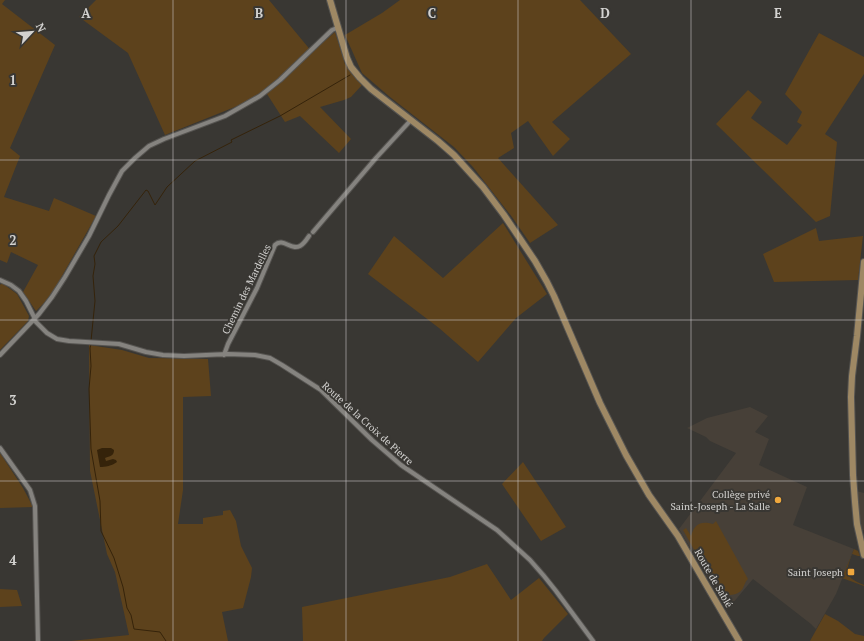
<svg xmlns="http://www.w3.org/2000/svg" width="864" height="641" font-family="'PT Serif',serif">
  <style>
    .built { fill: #474038 }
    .green { fill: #5d421c }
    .water { fill: #35230a }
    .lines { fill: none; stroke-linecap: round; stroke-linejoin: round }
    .stream { stroke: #35230a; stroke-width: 1 }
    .street-casing { stroke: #565451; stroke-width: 6 }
    .secondary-casing { stroke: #565451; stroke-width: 8 }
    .street { stroke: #85837f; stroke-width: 4 }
    .secondary { stroke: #9e8864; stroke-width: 6 }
    .grid { fill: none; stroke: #d3d2d0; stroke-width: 1; stroke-opacity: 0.55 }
    .poi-dot { fill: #efa73d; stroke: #393733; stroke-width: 1.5 }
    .labels { text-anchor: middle; stroke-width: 4; stroke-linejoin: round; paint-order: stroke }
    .street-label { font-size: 10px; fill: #d3d2d0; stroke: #393733 }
    .poi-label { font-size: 10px; fill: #d3d2d0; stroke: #393733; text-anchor: end }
    .grid-label { font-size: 13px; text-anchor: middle; font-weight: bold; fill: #d3d2d0; stroke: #393733; stroke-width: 4; stroke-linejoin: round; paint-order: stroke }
  </style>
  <rect width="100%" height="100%" fill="#393733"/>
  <path class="built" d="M750 407 768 416 755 432 769 439 759 465 807 487 793 525 854 549 836 594 816 629 811 624 753 579 727 610 679 529 736 453 710 441 706 437 687 428 707 418Z
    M856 491 864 493V530H861L857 511Z"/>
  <path class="green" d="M0 0H5L2 4 55 45 10 148 20 156 4 197 49 211 54 198 96 216 54 290 44 303 36 311 23 292 38 265 11 252 7 263 0 260Z
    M96 0H269L312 52 335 32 345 64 362 85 351 97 344 100 320 107 351 139 339 153 300 116 285 122 267 94 165 135 128 53 79 17Z
    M400 0H580L631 54 552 122 570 139 553 156 528 121 511 133 514 148 498 158 558 225 530 243 512 217 473 167 454 147 390 97 362 73 345 35 382 13Z
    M819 33 864 57V74L825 134 837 142 830 216 816 222 716 124 748 90 762 102 751 118 787 145 802 125 797 122 802 112 785 94Z
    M503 223 547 294 516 318 478 362 439 328 368 274 394 236 443 278Z
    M816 228 819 241 863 236 858 280 774 282 763 254Z
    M2 283 17 294 29 316 28 321 0 350V285Z
    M89 345 122 350 149 358 208 359 211 396 183 397V490L178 524H203V518L223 515V511L230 510 236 521 241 546 252 568 251 577 243 608 222 612 228 641H71L129 635 115 572 107 554 90 471Z
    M0 453 23 488 33 507 0 508Z
    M523 462 566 527 541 541 502 484Z
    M716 521 748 579C745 582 745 584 743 588 739 595 731 596 723 594L729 604 726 607 683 530 686 528 691 536C695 523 701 521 713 524Z
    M854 549 858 551 860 556H858L852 554C845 573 844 577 864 585V586L842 578Z
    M487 564 511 600 539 578 568 614 544 638 542 641H303L302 607 450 577Z
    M0 589 17 590 22 606 0 607Z
    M825 614 838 621 855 634 864 636V641H810Z"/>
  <path class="water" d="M102 448H111L114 450C114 456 110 456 105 458L106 461 113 459 116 460 117 462C112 466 105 467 100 467L97 450Z"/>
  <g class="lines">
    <path class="stream" d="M91 341 95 301 93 276 95 264 94 256 101 242 118 226 146 190 148 191 155 205 167 187 195 161 232 142 231 140 280 116 350 75
      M91 344 90 348 91 366 89 389 91 449 100 501 101 531 114 558 123 587 127 608 131 615 134 629 160 632 166 641"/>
    <defs>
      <path id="street" d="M313 232 376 158 411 120
        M0 280 11 285 19 291 26 301 34 317 35 321 47 333 57 339 69 341 119 344 146 352 163 355 184 356 228 354 255 355 270 358 282 365 321 390 372 440 401 465 497 530 530 560 544 576 556 591 593 641
        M0 355 39 314 52 297 65 277 89 236 109 195 122 171 135 158 149 146 164 139 225 116 260 96 280 80 332 30 337 28
        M224 355 228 344 257 288 275 245C283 237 291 251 300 246 304 244 307 239 309 236
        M0 448 30 490 35 506 38 641"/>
      <path id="secondary" d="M330 0 347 58 351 67 360 78 371 89 438 141 454 155 483 187 504 215 535 261 547 282 554 296 600 403 626 455 649 495 678 536 704 581 739 641
        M864 262 857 336 852 376 851 397 853 475 855 502 857 524 864 555"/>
    </defs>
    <use href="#street" class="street-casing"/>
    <use href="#secondary" class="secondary-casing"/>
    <use href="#street" class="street"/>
    <use href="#secondary" class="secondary"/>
  </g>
  <path class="grid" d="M173 0V641M346 0V641M518 0V641M691 0V641M0 160H864M0 320H864M0 481H864"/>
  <g class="poi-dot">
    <circle cx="778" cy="500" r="4"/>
    <rect x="847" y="568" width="8" height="8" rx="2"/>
  </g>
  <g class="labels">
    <g class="street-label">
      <text transform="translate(246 289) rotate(-64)" y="4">Chemin des Mardelles</text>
      <text transform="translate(368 423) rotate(42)" y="4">Route de la Croix de Pierre</text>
      <text transform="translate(714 578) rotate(60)" y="4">Route de Sablé</text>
    </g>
    <g class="poi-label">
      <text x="770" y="498">Collège privé<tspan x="770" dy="12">Saint-Joseph - La Salle</tspan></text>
      <text x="843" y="576">Saint Joseph</text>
    </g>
  </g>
  <g class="grid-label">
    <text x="86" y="18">A</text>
    <text x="259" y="18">B</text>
    <text x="432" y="18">C</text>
    <text x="605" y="18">D</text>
    <text x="778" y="18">E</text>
    <text x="13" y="85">1</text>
    <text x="13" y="245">2</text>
    <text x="13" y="405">3</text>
    <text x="13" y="565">4</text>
  </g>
  <g transform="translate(32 32) rotate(64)" stroke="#393733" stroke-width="3" paint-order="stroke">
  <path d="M0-3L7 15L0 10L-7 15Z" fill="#d3d2d0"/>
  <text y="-6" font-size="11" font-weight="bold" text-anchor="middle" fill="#d3d2d0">N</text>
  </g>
</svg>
